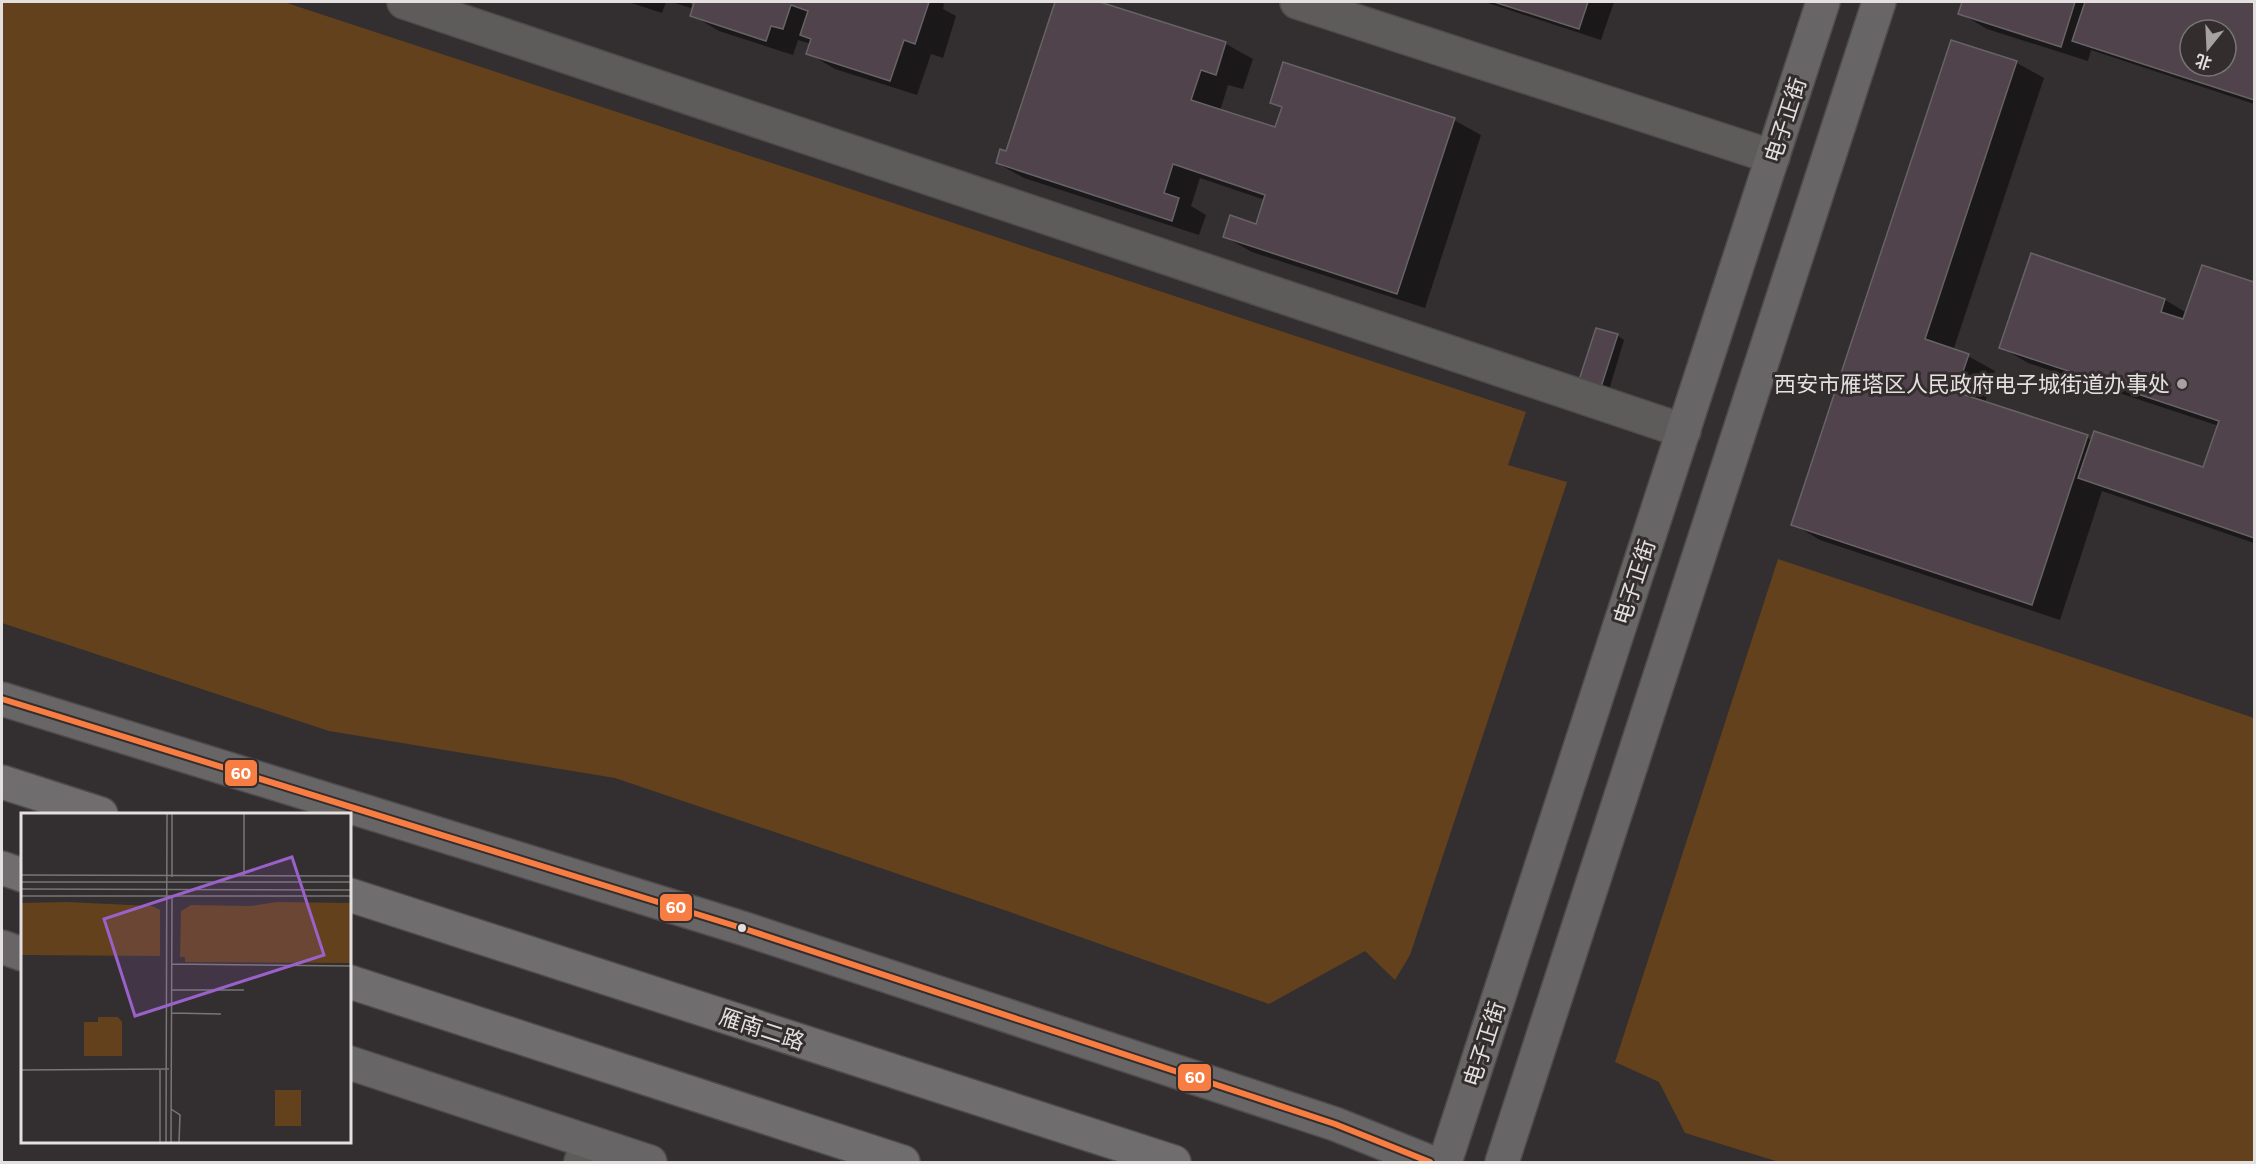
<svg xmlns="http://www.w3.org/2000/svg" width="2256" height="1164" font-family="Commissioner,'Noto Sans SC',sans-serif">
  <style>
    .green { fill: #63411c }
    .shadow { fill: #0007; fill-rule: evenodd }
    .building { fill: #50434c; stroke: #676365; stroke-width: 1.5; fill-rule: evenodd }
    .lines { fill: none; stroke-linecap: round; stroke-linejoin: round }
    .minor-casing { stroke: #4e4b4c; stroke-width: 36 }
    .secondary-casing { stroke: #4e4b4c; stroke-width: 36 }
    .primary-casing { stroke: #4e4b4c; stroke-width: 36 }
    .minor { stroke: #5e5c5b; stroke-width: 33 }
    .secondary { stroke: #676565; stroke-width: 33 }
    .primary { stroke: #6f6d6d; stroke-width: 33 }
    .bus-1-casing { stroke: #342d2e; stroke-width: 10 }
    .bus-1 { stroke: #f77d43; stroke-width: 6 }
    .poi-dot { fill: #a6a2a2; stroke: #342d2e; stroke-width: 2 }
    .bus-dot { fill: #e4e0e0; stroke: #342d2e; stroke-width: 2 }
    .labels { text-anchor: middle; stroke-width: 6; stroke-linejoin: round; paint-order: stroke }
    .street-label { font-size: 22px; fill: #e4e0e0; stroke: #342d2e }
    .poi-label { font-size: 22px; fill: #e4e0e0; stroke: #342d2e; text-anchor: end }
    .inset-road { fill: none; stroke: #7a7576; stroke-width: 1.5 }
    .view { fill: #9a62c9; fill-opacity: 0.15; stroke: #9a62c9; stroke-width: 3 }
    .inset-edge { fill: none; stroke: #e4e0e0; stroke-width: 3 }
    .line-badge { stroke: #342d2e; stroke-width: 2 }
    .badge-label { font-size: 16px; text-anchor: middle; font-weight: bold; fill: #fff }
  </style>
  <rect width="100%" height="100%" fill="#332e2f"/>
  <path class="green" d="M2 2H284L1526 412 1508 465 1567 482 1410 955 1395 980 1365 951 1269 1004 1010 912 615 778 329 731 2 623Z
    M1778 559 2254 718V1162H1779L1685 1133 1659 1082 1615 1062Z"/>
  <path class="shadow" d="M628 2H666L662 13Z
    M671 2H940L944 4 943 9 956 16 943 58 931 54 917 95 835 69 808 53 811 44 798 40 793 55 719 31 692 15 695 5 692 3 691 8Z
    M1056 2H1096L1226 44 1253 59 1243 89 1228 85 1220 111 1276 129 1283 109 1272 102 1284 64 1454 120 1481 135 1425 308 1252 252 1225 237 1257 225 1265 200 1200 178 1191 206 1206 215 1199 235 1024 178 997 163 1007 153Z
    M1485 2H1614L1601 40Z
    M1963 2H2254V104L2091 50 2088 61 1987 29 1960 13ZM2190 30H2226V66H2190Z
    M1952 42 2017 63 2044 78 1953 351 1968 356 1995 371 1985 403 2093 440 2204 469 2219 426 2028 363 2001 347 2032 255 2165 300 2187 313 2203 267 2254 284V543L2102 491 2060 620 1820 540 1793 524Z
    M1617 335 1624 340 1609 390 1588 384Z"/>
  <path class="building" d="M688 2H929L915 44 904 40 890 81 806 54 811 39 800 35 808 11 791 5 783 29 771 26 766 41 690 16 694 3Z
    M1055 2H1100L1226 42 1216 75 1201 70 1191 100 1275 127 1282 107 1270 103 1283 62 1455 118 1397 294 1223 237 1230 215 1256 224 1265 195 1173 164 1164 193 1179 198 1172 221 996 163 1000 149 1006 151Z
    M1494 2H1588L1579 29Z
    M1962 2H2075L2061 47 1958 14Z
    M2085 2H2254V100L2072 41ZM2190 30H2226V66H2190Z
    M1951 40 2017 61 1925 339 1969 354 1956 392 2088 435 2032 605 1791 525Z
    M2031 253 2165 299 2161 312 2183 319 2202 265 2254 282V538L2078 478 2094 431 2203 467 2219 421 1999 348Z
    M1596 328 1618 334 1601 387 1579 380Z"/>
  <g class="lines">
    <defs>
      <path id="minor" d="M404 2 1684 431
        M1297 2 1773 157
        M581 1162 588 1142"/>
      <path id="secondary" d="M2 699 745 929 1335 1124 1430 1162
        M2 947 22 954
        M350 1063 650 1162
        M1445 1162 1823 2
        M1502 1162 1879 2"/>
      <path id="primary" d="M2 782 101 814
        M2 868 22 875
        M350 895 1174 1162
        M350 982 903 1162"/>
    </defs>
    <use href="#minor" class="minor-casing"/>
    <use href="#secondary" class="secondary-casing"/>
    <use href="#primary" class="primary-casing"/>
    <use href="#minor" class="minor"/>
    <use href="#secondary" class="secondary"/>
    <use href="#primary" class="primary"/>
    <defs>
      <path id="bus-1" d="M2 699 745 929 1335 1124 1430 1162"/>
    </defs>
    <use href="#bus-1" class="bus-1-casing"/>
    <use href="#bus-1" class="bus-1"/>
  </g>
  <circle class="poi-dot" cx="2182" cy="384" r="6"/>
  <circle class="bus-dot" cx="742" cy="928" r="5"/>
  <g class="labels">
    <g class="street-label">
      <text transform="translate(1785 120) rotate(-72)" y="8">电子正街</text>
      <text transform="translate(1634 582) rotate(-72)" y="8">电子正街</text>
      <text transform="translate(762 1029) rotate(18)" y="8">雁南二路</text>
      <text transform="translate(1484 1044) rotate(-72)" y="8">电子正街</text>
    </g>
    <g class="poi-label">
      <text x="2170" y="392">西安市雁塔区人民政府电子城街道办事处</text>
    </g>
  </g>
  <g transform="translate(21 813)">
    <rect width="330" height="330" fill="#332e2f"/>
    <path d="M45 89 131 93 139 97V143L0 142V90ZM256 89 330 90V150L164 149V144H159L160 98 170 92 230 93ZM77 204H97L101 209V243H63V209H77ZM254 277H280V313H254Z" fill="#63411c"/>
    <path class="inset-road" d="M0 62 330 63M223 62V1M151 64V1M0 69H330M0 76 330 77M0 83H330M150 151 330 153M150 177H223M150 200 200 201M139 256V329M0 257 148 256M150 296 159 302 158 329M145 329 146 1M150 329 151 82"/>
    <path class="view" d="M271 44 303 142 114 203 83 106Z"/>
    <rect width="330" height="330" class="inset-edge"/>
  </g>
  <g class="line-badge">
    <rect x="224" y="759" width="34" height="28" rx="6" fill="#f77d43"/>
    <rect x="659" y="893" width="34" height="29" rx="6" fill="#f77d43"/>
    <rect x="1177" y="1063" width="35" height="29" rx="6" fill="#f77d43"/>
  </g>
  <g class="badge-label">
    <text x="241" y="779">60</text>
    <text x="676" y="913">60</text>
    <text x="1195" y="1083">60</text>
  </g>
  <rect width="2256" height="1164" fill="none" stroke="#e4e0e0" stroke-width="6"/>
  <g transform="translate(2208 48) rotate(198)"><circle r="28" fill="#342d2e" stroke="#7a7575" stroke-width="1.5"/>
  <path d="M0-4.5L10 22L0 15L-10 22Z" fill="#a6a2a2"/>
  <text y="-9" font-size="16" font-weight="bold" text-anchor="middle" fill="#e4e0e0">北</text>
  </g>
</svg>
